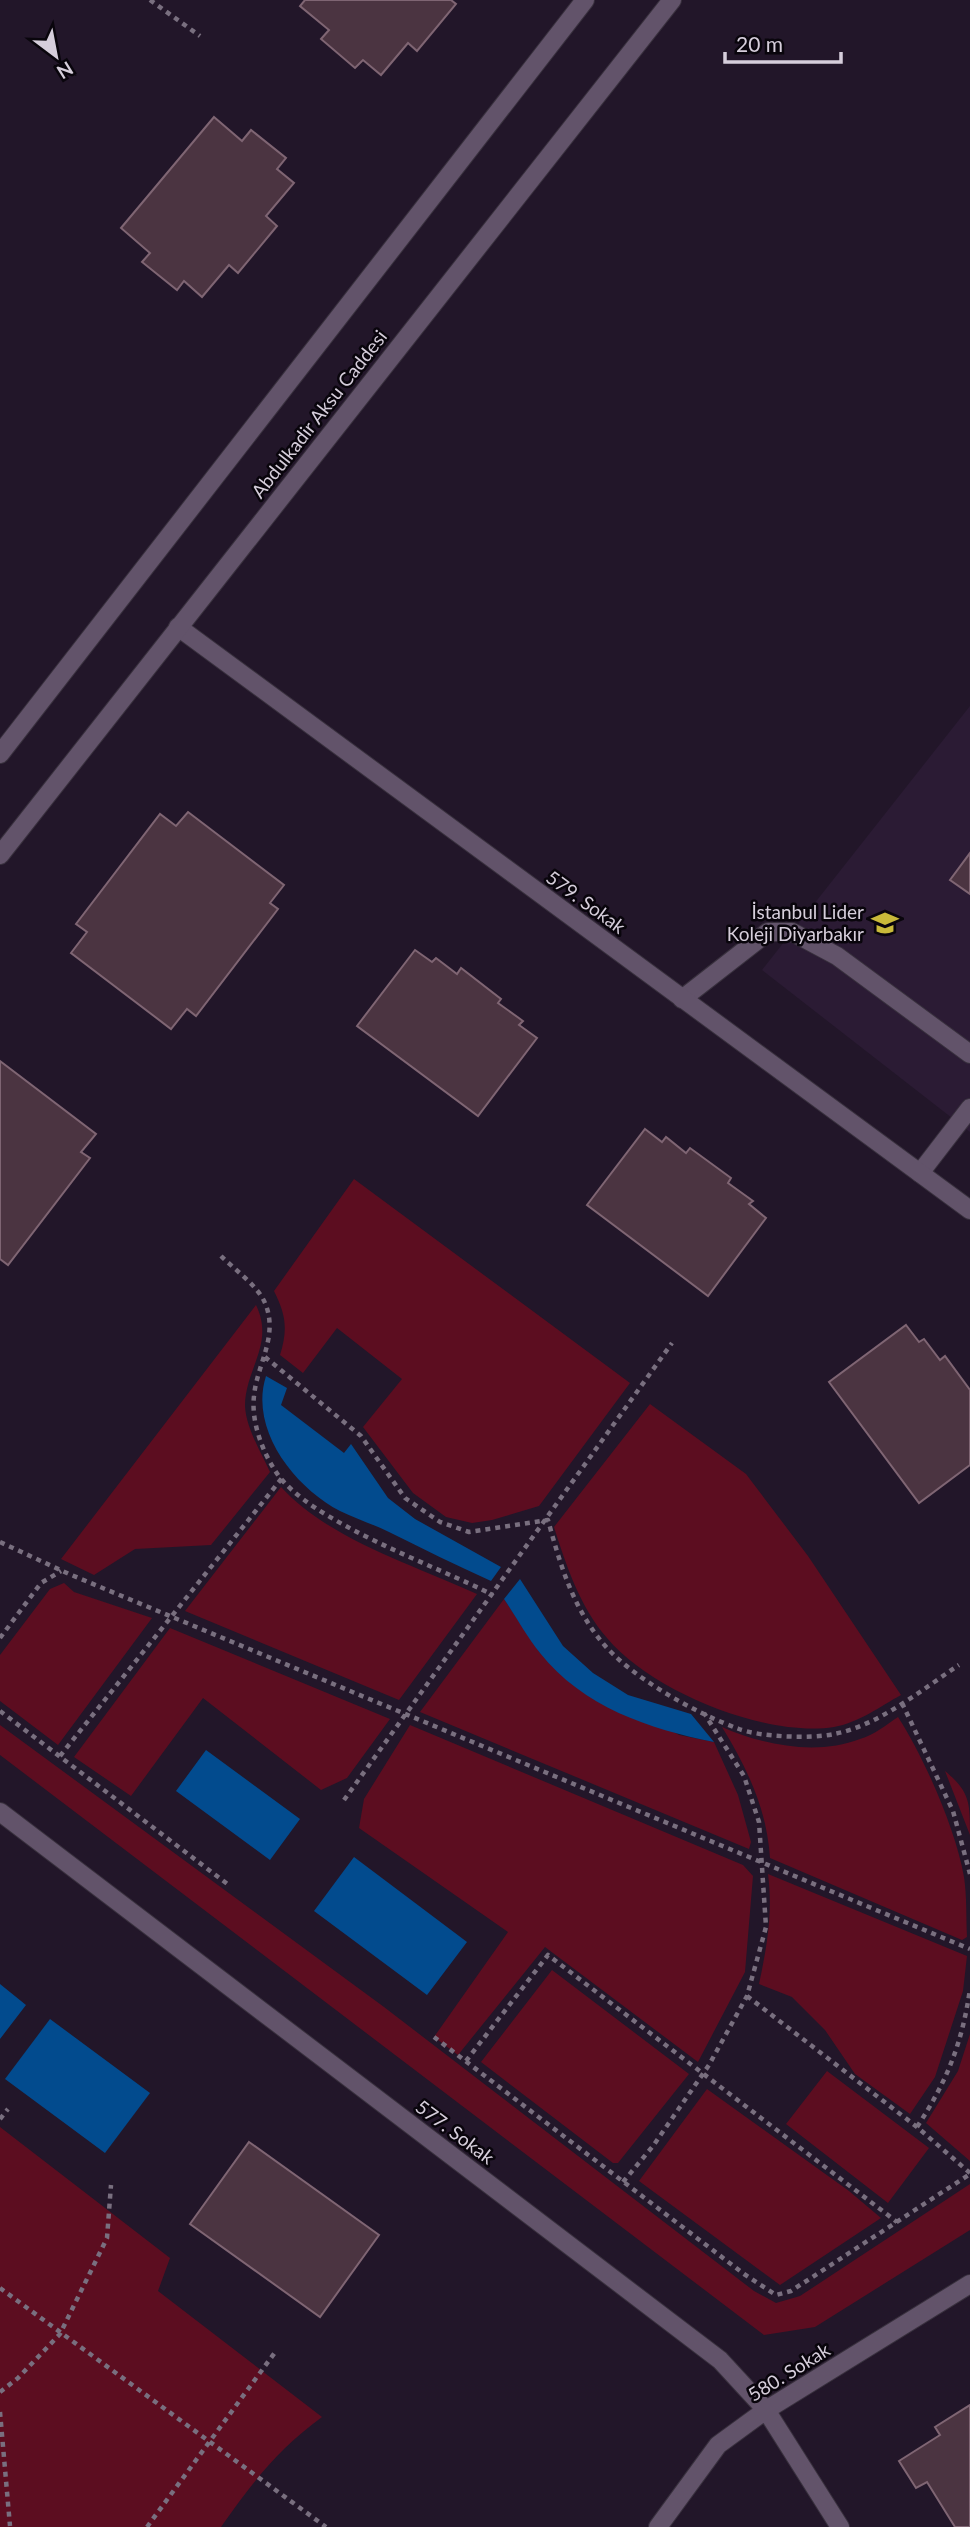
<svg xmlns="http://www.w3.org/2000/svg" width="970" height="2527" font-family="Lato,sans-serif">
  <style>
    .built { fill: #2b1b34 }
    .green { fill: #5c0d20 }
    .water { fill: #024b8e }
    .building { fill: #4b3441; stroke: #7f6573; stroke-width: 2 }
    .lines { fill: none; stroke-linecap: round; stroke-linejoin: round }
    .lane-casing { stroke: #38303d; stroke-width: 20 }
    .street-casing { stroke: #38303d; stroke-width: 20 }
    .secondary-casing { stroke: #38303d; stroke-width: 20 }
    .path { stroke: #796f7f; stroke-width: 4.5; stroke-dasharray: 5 5; stroke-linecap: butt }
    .lane { stroke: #62536a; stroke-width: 18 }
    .street { stroke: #62536a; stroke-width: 18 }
    .secondary { stroke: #62536a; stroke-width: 18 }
    .labels { text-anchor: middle; stroke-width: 5; stroke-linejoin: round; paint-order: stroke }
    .street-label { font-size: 19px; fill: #d6cedb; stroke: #09050c }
    .poi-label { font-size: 19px; fill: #d6cedb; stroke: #09050c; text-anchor: end }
  </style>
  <rect width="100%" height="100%" fill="#221629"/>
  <path class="built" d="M970 706V1132L762 970Z"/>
  <path class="green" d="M354 1179 630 1383 539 1506 492 1520 472 1523 446 1517 413 1493 363 1427 402 1379 337 1328 303 1373 280 1355C288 1329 286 1315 274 1291Z
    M256 1305C275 1344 245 1369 245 1406 246 1428 261 1452 270 1472L211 1545 135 1549 94 1575 61 1559Z
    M650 1404 746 1474 808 1556 901 1695C881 1706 858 1723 834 1727 766 1738 651 1691 607 1638 580 1607 566 1565 554 1527Z
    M281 1487C330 1540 412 1564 477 1594L399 1700 185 1611Z
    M64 1583 74 1592 152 1618 58 1745 0 1701V1655L50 1589Z
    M504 1599 540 1653 679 1735 714 1742 738 1795 751 1842 749 1849 420 1712Z
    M170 1628 390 1719 347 1778 321 1790 203 1698 131 1796 74 1757Z
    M898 1717C924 1757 956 1830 964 1877 967 1897 966 1917 967 1937L962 1940 770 1858C767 1809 747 1768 722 1727 763 1745 816 1756 860 1739 874 1735 886 1725 898 1717Z
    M0 1725 384 2007 754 2291 776 2303 800 2296 970 2184V2230L815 2327 764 2335 0 1755Z
    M410 1725 743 1865 753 1876 745 1972 698 2062 545 1947 458 2055 434 2037 508 1932 359 1828 364 1799Z
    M945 1771C970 1792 970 1802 970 1835Z
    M768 1874 967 1956 963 1991 935 2077 910 2114 855 2074 825 2030 792 1997 759 1984C767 1946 773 1913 768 1874Z
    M552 1970 689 2074 618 2163H613L481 2062Z
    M970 2034V2161L926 2123 958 2071Z
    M827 2071 929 2148 888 2203 786 2124Z
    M707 2089 849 2191 881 2218 780 2285 639 2181Z
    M0 2127 170 2258 158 2291 322 2417C278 2449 251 2484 221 2527H0Z"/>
  <path class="water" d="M266 1376 287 1388 281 1405 344 1453 351 1444 388 1498 415 1519 501 1567 491 1581C456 1565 423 1549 389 1532 373 1524 356 1519 340 1511 294 1487 249 1429 266 1376Z
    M520 1579 563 1646 593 1673 628 1695 691 1714 714 1742C649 1729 583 1707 540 1653 527 1637 516 1617 504 1599Z
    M206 1750 300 1819 270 1860 176 1791Z
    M354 1857 467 1942 427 1995 314 1911Z
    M0 1984 26 2005 0 2039Z
    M50 2019 150 2093 105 2153 5 2079Z"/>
  <path class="building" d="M305 0H451L456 4 417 51 408 43 381 75 363 60 355 68 321 39 329 30 300 6Z
    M214 117 242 141 251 130 286 158 277 169 294 183 266 216 277 226 238 273 229 265 202 297 184 281 177 290 142 262 150 253 121 228Z
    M188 812 284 885 270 903 278 909 196 1016 187 1009 171 1029 71 953 87 932 76 924 160 814 176 826Z
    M970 853V894L950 880Z
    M415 950 432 962 436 958 457 974 461 968 501 999 498 1003 523 1021 519 1025 537 1038 478 1116 357 1026Z
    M0 1061 96 1134 81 1152 90 1158 8 1265 0 1259Z
    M645 1129 662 1142 666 1137 686 1153 690 1148 731 1178 728 1183 753 1201 749 1204 766 1218 708 1296 587 1205Z
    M906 1325 919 1342 924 1339 940 1360 945 1356 970 1390V1465L919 1503 829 1382Z
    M249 2142 379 2235 320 2317 190 2224Z
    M970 2405V2527H955L927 2482 916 2488 899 2461 940 2435 935 2427Z"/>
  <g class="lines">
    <defs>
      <path id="lane" d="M682 999 768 932H792L837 956 970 1054
        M920 1173 970 1108"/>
      <path id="street" d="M178 627 970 1210
        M0 1812 720 2360 766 2410 840 2527
        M658 2527 718 2445 766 2410 970 2284"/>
      <path id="secondary" d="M0 754 585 0
        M0 855 672 0"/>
    </defs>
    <use href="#lane" class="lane-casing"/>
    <use href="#street" class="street-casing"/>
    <use href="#secondary" class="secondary-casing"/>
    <path class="path" d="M150 0 200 36
      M221 1256C234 1269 258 1286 265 1303 279 1336 257 1364 254 1396 251 1421 262 1451 276 1472 309 1522 437 1566 493 1595
      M265 1357 361 1436 405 1498 440 1522 469 1532 548 1520C560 1564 572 1605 601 1641 630 1677 695 1713 739 1729 760 1737 812 1739 834 1734 880 1725 921 1690 959 1665
      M0 1542 69 1574 970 1949
      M0 1638 41 1583 61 1571
      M902 1703 953 1811 970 1874
      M0 1711 230 1886
      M60 1756 282 1478
      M344 1800 672 1343
      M747 1996 917 2127 970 2173
      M434 2037 744 2274 776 2295 791 2291 970 2174
      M466 2061 548 1955 897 2222
      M0 2119 8 2109
      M917 2127C947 2081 962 2044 970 1989
      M623 2182 653 2146 709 2065 747 1996 766 1927 759 1822 744 1776 704 1713
      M0 2288 326 2527
      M0 2392 18 2378 60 2334 107 2238 111 2185
      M0 2412 10 2526
      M147 2527 276 2351"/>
    <use href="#lane" class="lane"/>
    <use href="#street" class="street"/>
    <use href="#secondary" class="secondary"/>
  </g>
  <defs>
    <symbol id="school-bare" viewBox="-9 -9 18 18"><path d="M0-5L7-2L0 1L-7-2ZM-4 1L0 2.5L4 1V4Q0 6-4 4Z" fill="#c9ba3a" stroke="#09050c" stroke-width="2.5" paint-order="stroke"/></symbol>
  </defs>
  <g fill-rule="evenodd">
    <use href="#school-bare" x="866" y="904" width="38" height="38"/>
  </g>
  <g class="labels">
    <g class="street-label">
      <text transform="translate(319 414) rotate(-52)" y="7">Abdulkadir Aksu Caddesi</text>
      <text transform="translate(586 902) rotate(36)" y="7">579. Sokak</text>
      <text transform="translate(455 2132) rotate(37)" y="7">577. Sokak</text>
      <text transform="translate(789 2372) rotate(-32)" y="7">580. Sokak</text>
    </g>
    <g class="poi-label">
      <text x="864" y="919">İstanbul Lider<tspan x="864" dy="22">Koleji Diyarbakır</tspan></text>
    </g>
  </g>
  <g transform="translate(56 56) rotate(148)" stroke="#09050c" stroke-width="5" paint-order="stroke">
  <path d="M0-5L12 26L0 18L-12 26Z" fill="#d6cedb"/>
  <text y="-10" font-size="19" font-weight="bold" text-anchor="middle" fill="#d6cedb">N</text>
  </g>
  <path d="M725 52v10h116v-10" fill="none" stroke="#d6cedb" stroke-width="3.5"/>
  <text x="736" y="52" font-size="21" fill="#d6cedb" stroke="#09050c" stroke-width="5" paint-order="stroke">20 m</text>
</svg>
